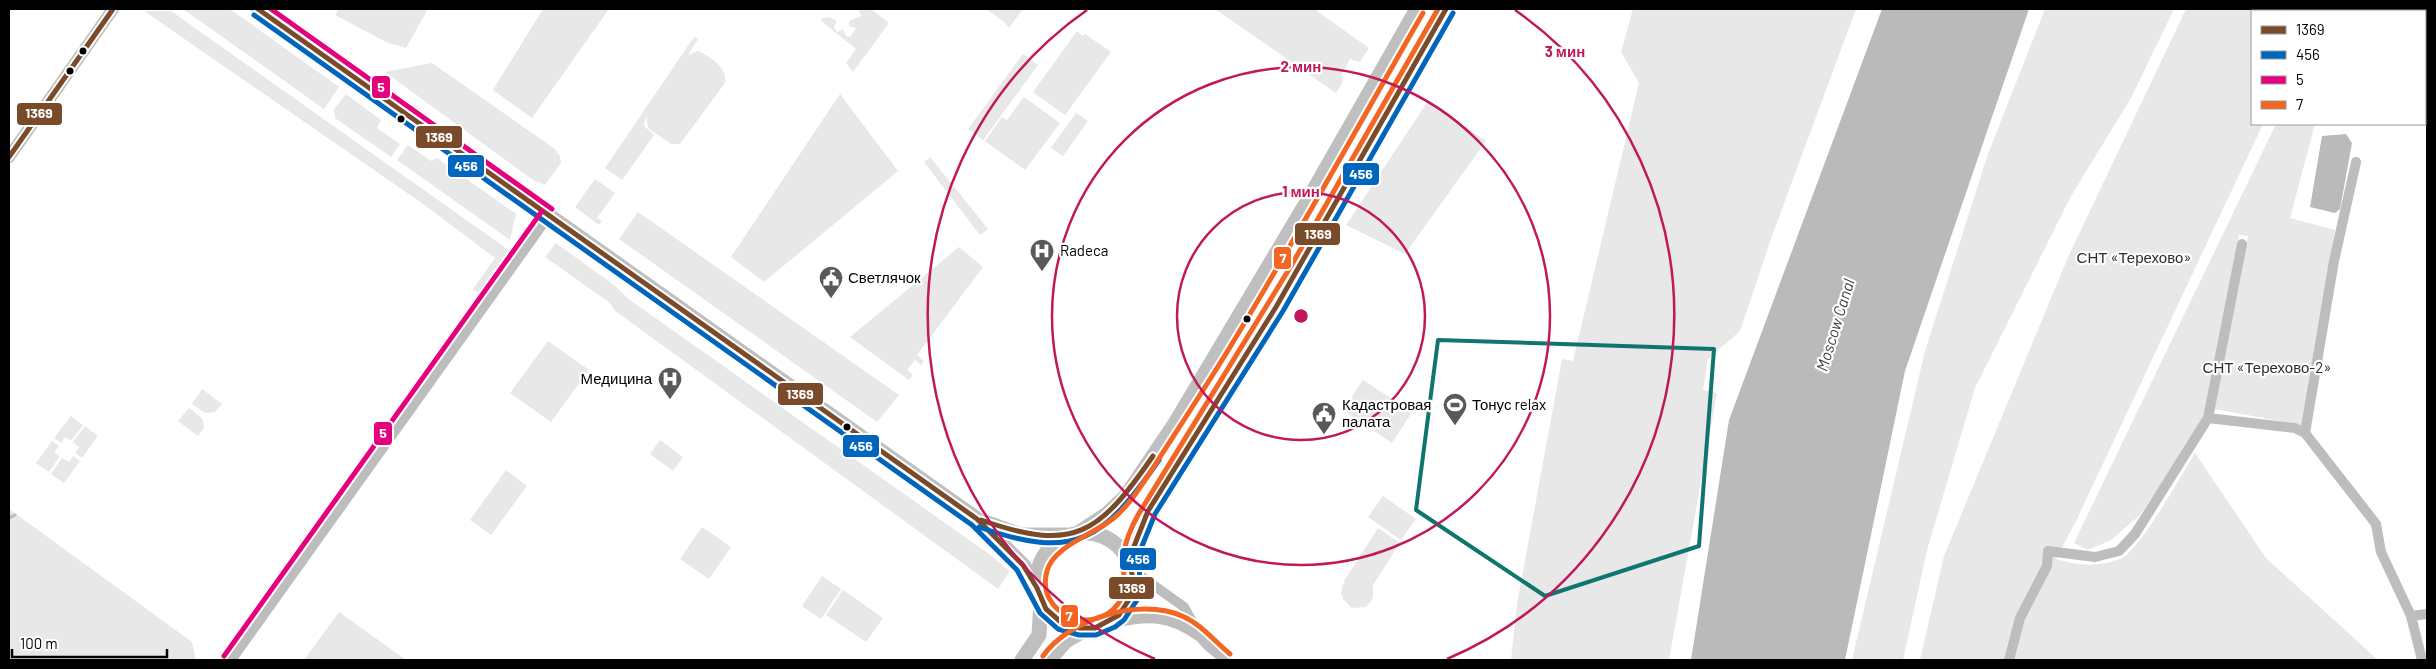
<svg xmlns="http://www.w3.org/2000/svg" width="2436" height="669" font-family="Barlow,sans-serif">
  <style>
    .green { fill: #e8e8e8 }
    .water { fill: #bababa }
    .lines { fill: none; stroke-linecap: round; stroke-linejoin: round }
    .stream { stroke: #bababa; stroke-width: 3 }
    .minor { stroke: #bdbdbd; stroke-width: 10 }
    .tertiary { stroke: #bdbdbd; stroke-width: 12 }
    .secondary { stroke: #bfbfbf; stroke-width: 15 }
    .bus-1-casing { stroke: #fff; stroke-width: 9 }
    .bus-2-casing { stroke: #fff; stroke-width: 9 }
    .bus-3-casing { stroke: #fff; stroke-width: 9 }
    .bus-4-casing { stroke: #fff; stroke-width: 9 }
    .bus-1 { stroke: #7a4b2a; stroke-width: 5 }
    .bus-2 { stroke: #0065bd; stroke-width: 5 }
    .bus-3 { stroke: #e5007d; stroke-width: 5 }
    .bus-4 { stroke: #f26522; stroke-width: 5 }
    .marked { fill: none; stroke: #0f766e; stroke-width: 4; stroke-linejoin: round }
    .ring { fill: none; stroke: #c2185b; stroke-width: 2.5 }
    .bus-dot { fill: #000; stroke: #fff; stroke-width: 2 }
    .labels { text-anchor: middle; stroke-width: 4.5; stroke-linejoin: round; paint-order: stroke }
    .poi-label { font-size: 15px; fill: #000; stroke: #fff; text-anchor: start }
    .park-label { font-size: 15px; fill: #2d2d2d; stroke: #fff }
    .water-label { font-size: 16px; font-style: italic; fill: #3e3e3e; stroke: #fff }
    .centre { fill: #c2185b; stroke: #fff; stroke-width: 2.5 }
    .ring-label { font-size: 15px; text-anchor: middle; font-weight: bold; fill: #c2185b; stroke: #fff; stroke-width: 4.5; stroke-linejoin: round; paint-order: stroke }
    .line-badge { stroke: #fff; stroke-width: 2 }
    .badge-label { font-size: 14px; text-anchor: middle; font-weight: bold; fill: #fff }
  </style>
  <rect width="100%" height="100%" fill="#fff"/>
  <path class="green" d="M183 9H230L339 87 324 109Z
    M339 9H428L406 48 386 42 335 15Z
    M543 9H609L532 118 493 90Z
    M855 9H871L889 23 853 72 846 63 856 49 820 20C826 16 833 17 837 22L834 26 835 30 838 32 843 29 846 36 850 37 856 28 849 26V21L861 16 859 10Z
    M986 9H1023L1009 28 1003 21Z
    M1215 9H1314L1369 48 1360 62 1350 59 1341 76 1343 82 1336 93Z
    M1633 9H1856L1773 233 1740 331 1708 359 1703 390 1717 393 1669 660H1511L1517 604 1562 359 1573 361 1639 83 1621 52Z
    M2045 9H2174L2131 98 2071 196 1975 388 1927 550 1903 660H1852L1925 351 1988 154Z
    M2186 9H2317L2315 11H2252V124H2263L2076 521 2056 559C2076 565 2098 568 2120 559 2139 552 2182 474 2195 453L2266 558 2378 660H1920L1944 556 2069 255Z
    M144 11H171L510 251 481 294 473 289 495 258 426 206Z
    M1077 31 1083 36 1085 34 1111 52 1065 115 1033 92Z
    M694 37 698 39 688 55 698 51C710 56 728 68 725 83L680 144H671L648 128 646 115 644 126 654 135 622 180 605 168Z
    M1023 54 1038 65 983 140 968 129Z
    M432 63 555 149 560 156 561 163 547 182 545 185 533 180 385 72Z
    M346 94 381 120 377 128 400 144 391 157 335 118 334 109Z
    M840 94 898 171 764 282 731 257Z
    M1024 97 1060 123 1025 170 985 141 1002 117 1007 120Z
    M1428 101 1486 141 1405 254 1346 225Z
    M1076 113 1088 121 1063 156 1051 148Z
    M2276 124H2315L2290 218 2335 230 2302 425 2214 409 2248 236 2239 235 2210 392 2201 423 2140 515 2111 540 2088 550 2074 543Z
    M408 145 431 161 437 158 516 214 510 240 397 160Z
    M930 157 988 229 980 235 924 162Z
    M595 179 615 193 597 218 602 221 599 225 575 207Z
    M638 212 899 395 877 422 619 239Z
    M556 243 614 285 630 300 989 554 1010 571 998 589 614 310 610 303 545 257Z
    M959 247 983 267 917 355 924 361 921 365 915 360 907 370 913 375 909 380 850 337Z
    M548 341 589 370 551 422 510 393Z
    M1363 380 1412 412 1392 443 1343 410Z
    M202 389 222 404 215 412 205 413 192 404Z
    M189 408 202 418 204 428 198 436 178 421Z
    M71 416 83 425 71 441 65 437 61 443 54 438Z
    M85 426 98 436 82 458 75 453 79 447 73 442Z
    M660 440 683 457 673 471 650 454Z
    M52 441 59 446 54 452 60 456 49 472 36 463Z
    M73 456 80 461 64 483 51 474 62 458 69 462Z
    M506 470 527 486 491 535 470 520Z
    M1383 496 1416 519 1401 540 1368 517Z
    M9 509 192 642 196 660H9Z
    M702 527 731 547 709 579 680 559Z
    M1378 528 1400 543 1373 585V597L1370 603 1365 607 1352 608 1343 599 1341 593 1344 581Z
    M822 576 841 589 821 619 802 606Z
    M843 590 883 618 866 642 826 615Z
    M339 612 406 660H304Z"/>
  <path class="water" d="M1882 9H2029L1905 371 1845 660H1691L1729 420Z
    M2346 134 2352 143 2340 209 2335 213 2310 207 2322 136Z"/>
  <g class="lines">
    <path class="stream" d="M9 518 15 515"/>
    <path class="minor" d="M2356 162 2334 261 2305 433 2376 524 2381 552 2411 616 2422 660
      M2242 244 2208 418 2295 428 2305 433
      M1131 569 1184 607 1201 638 1208 646 1225 660
      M2411 616 2427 614
      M1102 625C1144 617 1164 611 1200 637
      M2009 660 2020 618 2047 566 2048 551 2095 557 2119 551 2135 534 2208 418"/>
    <path class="tertiary" d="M9 157 113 9
      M230 660 548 215"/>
    <path class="secondary" d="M258 9 977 519 1023 565 1037 588
      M985 522 1021 535H1067
      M1078 533 1107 514 1126 496 1174 425 1308 200 1417 9
      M1037 581a48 48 0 1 1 96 0a48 48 0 1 1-96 0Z
      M1130 565 1134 543 1148 511 1276 307 1446 9
      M1022 660 1039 635 1041 601
      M1049 660 1066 641 1088 628"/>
    <defs>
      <path id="bus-1" d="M258 9 977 519 1023 565 1037 588 1046 609 1062 623 1080 628H1095L1119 615 1130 598 1133 579 1130 565 1131 554 1148 511 1276 307 1446 9
        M9 157 113 9
        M981 520C1075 553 1099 534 1153 456"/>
      <path id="bus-2" d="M254 15 972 525 1017 570 1040 613 1058 629 1079 635H1096L1115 627 1124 620 1137 600 1140 579 1138 556 1155 514 1283 311 1453 13
        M979 527C1075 561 1103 541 1159 460"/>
      <path id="bus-3" d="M271 9 552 209
        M224 656 542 211"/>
      <path id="bus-4" d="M1423 13C1358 126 1295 241 1227 352 1203 391 1178 429 1153 468 1141 486 1131 503 1115 517 1096 534 1054 545 1047 571 1035 613 1092 638 1118 604 1129 589 1121 569 1124 552 1126 539 1132 526 1138 515L1291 266 1438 9
        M1043 656C1069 619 1139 597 1182 616 1201 624 1214 641 1230 654"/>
    </defs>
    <use href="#bus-1" class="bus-1-casing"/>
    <use href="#bus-2" class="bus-2-casing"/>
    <use href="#bus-3" class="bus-3-casing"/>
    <use href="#bus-4" class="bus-4-casing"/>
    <use href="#bus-1" class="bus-1"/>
    <use href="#bus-2" class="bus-2"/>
    <use href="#bus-3" class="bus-3"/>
    <use href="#bus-4" class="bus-4"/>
  </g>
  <path class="marked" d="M1438 340 1714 349 1699 546 1545 596 1416 510Z"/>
  <g class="ring">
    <circle cx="1301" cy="316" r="124"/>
    <circle cx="1301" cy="316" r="249"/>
    <path d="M1155 659A373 373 0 0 1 1087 10M1515 10A373 373 0 0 1 1447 659"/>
  </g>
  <defs>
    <symbol id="hospital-pin" viewBox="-11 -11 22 30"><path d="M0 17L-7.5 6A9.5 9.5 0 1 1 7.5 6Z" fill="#595959" stroke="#fff"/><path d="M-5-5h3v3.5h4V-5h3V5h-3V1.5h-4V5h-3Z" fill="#fff"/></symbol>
    <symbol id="civic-pin" viewBox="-11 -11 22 30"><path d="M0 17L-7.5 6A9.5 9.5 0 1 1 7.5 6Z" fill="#595959" stroke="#fff"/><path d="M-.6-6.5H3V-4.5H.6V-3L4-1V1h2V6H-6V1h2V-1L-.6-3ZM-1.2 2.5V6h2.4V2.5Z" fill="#fff"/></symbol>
    <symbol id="stadium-pin" viewBox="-11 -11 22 30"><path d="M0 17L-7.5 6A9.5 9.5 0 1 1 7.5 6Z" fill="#595959" stroke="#fff"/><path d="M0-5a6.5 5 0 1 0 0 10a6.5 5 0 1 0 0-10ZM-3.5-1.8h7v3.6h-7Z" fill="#fff"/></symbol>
  </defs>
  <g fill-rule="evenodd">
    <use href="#hospital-pin" x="1028" y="237" width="28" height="38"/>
    <use href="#civic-pin" x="817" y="264" width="28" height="38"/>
    <use href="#hospital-pin" x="656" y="365" width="28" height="38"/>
    <use href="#stadium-pin" x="1441" y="391" width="28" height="38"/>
    <use href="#civic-pin" x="1310" y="400" width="28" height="38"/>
  </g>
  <g class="bus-dot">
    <circle cx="83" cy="51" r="4.5"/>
    <circle cx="70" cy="71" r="4.5"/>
    <circle cx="401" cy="119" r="4.5"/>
    <circle cx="1247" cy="319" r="4.5"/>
    <circle cx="847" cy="427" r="4.5"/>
  </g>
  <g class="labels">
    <g class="poi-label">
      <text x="1060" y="256">Radeca</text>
      <text x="848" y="283">Светлячок</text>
      <text x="652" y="384" text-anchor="end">Медицина</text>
      <text x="1342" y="410">Кадастровая<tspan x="1342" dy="17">палата</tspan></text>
      <text x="1472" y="410">Тонус relax</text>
    </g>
    <g class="park-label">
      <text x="2134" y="263">СНТ «Терехово»</text>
      <text x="2267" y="373">СНТ «Терехово-2»</text>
    </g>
    <g class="water-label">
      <text transform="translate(1835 325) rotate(-73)" y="6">Moscow Canal</text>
    </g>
  </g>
  <circle cx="1301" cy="316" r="8" class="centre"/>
  <g class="ring-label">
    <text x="1565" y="57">3 мин</text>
    <text x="1301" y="72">2 мин</text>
    <text x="1301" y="197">1 мин</text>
  </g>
  <g class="line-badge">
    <rect x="371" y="75" width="20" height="24" rx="5" fill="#e5007d"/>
    <rect x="16" y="102" width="47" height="24" rx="5" fill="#7a4b2a"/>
    <rect x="415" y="125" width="48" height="24" rx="5" fill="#7a4b2a"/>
    <rect x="447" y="154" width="38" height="24" rx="5" fill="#0065bd"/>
    <rect x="1342" y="162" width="38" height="24" rx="5" fill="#0065bd"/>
    <rect x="1294" y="222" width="47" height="24" rx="5" fill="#7a4b2a"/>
    <rect x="1273" y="246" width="19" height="24" rx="5" fill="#f26522"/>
    <rect x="777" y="382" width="47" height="24" rx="5" fill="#7a4b2a"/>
    <rect x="373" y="421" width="20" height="25" rx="5" fill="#e5007d"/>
    <rect x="842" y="434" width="38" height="24" rx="5" fill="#0065bd"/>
    <rect x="1119" y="547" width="38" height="24" rx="5" fill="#0065bd"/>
    <rect x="1108" y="576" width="47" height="24" rx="5" fill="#7a4b2a"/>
    <rect x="1060" y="604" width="19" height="24" rx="5" fill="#f26522"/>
  </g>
  <g class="badge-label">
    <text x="381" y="92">5</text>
    <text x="39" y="118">1369</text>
    <text x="439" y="142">1369</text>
    <text x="466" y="171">456</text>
    <text x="1361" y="179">456</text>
    <text x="1318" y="239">1369</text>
    <text x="1283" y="263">7</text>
    <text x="800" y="399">1369</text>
    <text x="383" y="438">5</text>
    <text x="861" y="451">456</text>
    <text x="1138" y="564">456</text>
    <text x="1132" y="593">1369</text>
    <text x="1069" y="621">7</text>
  </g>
  <rect width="2436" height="669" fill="none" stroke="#000000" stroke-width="20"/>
  <rect x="2251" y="10" width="175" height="115" fill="#ffffff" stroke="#999999"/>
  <rect x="2261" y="26" width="25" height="8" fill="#7a4b2a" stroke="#999999"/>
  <text x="2296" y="35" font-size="15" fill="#000000">1369</text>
  <rect x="2261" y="51" width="25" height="8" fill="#0065bd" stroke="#999999"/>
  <text x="2296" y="60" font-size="15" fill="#000000">456</text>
  <rect x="2261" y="76" width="25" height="8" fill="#e5007d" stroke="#999999"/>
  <text x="2296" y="85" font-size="15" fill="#000000">5</text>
  <rect x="2261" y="101" width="25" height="8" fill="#f26522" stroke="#999999"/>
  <text x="2296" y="110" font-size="15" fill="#000000">7</text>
  <path d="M12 649v8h155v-8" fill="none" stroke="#000000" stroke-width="2.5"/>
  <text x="20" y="649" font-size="15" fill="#000000" stroke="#ffffff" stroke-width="4" paint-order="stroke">100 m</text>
</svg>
